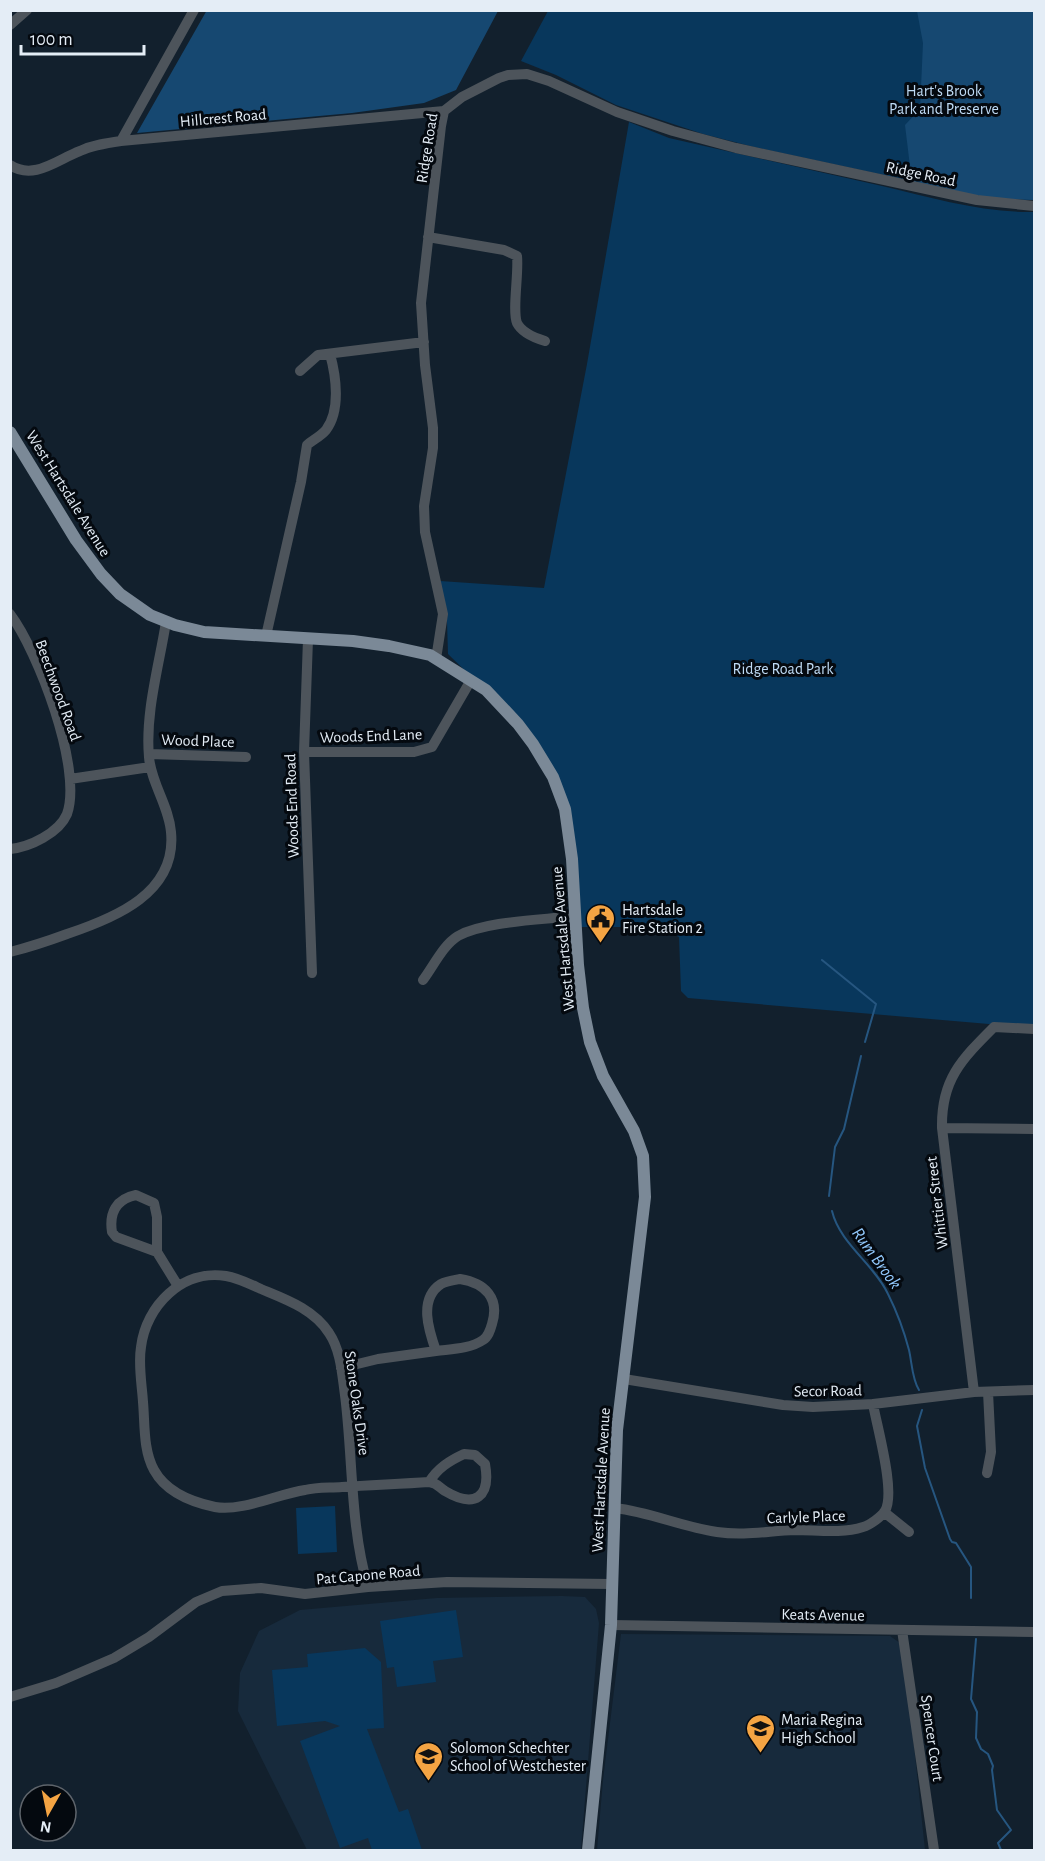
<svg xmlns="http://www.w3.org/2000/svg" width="1045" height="1861" font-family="'Alegreya Sans',sans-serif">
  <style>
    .built { fill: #172a3c }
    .green { fill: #08375c }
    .forest { fill: #164871 }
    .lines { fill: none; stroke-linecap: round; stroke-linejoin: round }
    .stream { stroke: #265680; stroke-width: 2 }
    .minor { stroke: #4d545b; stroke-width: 10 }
    .major { stroke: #7b8997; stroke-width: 12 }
    .labels { text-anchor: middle; stroke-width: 6; stroke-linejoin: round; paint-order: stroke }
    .park-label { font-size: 16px; fill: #bedaf4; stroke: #04090f }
    .street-label { font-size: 16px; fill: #e4edf6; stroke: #04090f }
    .poi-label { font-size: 16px; fill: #e4edf6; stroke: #04090f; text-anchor: start }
    .water-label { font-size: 18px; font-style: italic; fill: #92c9fd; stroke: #04090f }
  </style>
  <rect width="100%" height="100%" fill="#12202d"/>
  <path class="built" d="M562 1596 585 1597 596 1609 599 1623 581 1850H307L238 1711 240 1673 259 1631 300 1610 437 1598Z
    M621 1634 890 1636 900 1643 912 1727 925 1850H597L603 1780Z"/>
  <path class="green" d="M548 11H1034V200L990 198 754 147 703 134 616 105 556 75 521 61Z
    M629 122 669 138C740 154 811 170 882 186 932 198 984 213 1034 212V1028L688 998 681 991 679 937 659 927H578L575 852 539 743 448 654 447 621 440 581 544 588 587 364Z
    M335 1506 337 1552 298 1554 296 1508Z
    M456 1610 463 1657 433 1661 436 1682 397 1687 394 1667 387 1668 380 1621Z
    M365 1648 381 1662 384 1728 367 1729 399 1812 408 1809 422 1850H372L368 1838 340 1848 300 1741 340 1726 325 1721 277 1726 272 1670 308 1667 307 1654Z"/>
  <path class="forest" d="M207 10H498V11L456 90 424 103 352 113 137 133Z
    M917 11H1034V200L990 198 912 183 905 125 920 109 923 43Z"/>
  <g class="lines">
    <path class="stream" d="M822 960 876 1004 865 1042
      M829 1196 835 1147 844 1129 861 1056
      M832 1211C840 1244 874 1264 888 1294 897 1312 904 1331 909 1350 912 1363 912 1379 919 1390
      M922 1410 917 1426 925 1468 950 1539 952 1542 956 1543 971 1567V1598
      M976 1639 971 1699 977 1712 976 1738 981 1749 988 1754 993 1766 992 1770 997 1810 1011 1830 998 1843 1001 1850"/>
    <path class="minor" d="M10 25 27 10
      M121 141 194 10
      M10 165C34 181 58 159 80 151 93 145 107 143 121 141L444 111
      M428 237 504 250 517 256C519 273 512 310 517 323 522 333 535 338 545 341
      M300 371 318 355 424 342
      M10 614C38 651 83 769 67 814 59 833 30 847 10 849
      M266 636 301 482 307 445C313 440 321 436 326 430 341 410 336 376 330 354
      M308 639 304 752 312 973
      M436 659 443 614 425 532 424 506 433 448V428L425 365 421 303 441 126 444 111 462 97 499 78 508 75 527 74 549 81 617 112 673 131 736 148 977 200 1034 206
      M304 752H414L432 747 471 680
      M149 754 246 757
      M70 779 150 767
      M10 952C30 947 48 941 67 934 115 918 177 893 171 832 169 806 151 783 149 757 145 713 159 666 166 622
      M423 980C433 967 443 945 458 936 485 921 543 920 574 916
      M942 1128 1034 1129
      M136 1195 154 1203 157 1217V1252L116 1237 112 1232C109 1213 116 1199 136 1195Z
      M157 1252 178 1286
      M460 1279C485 1283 500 1298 492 1324 490 1331 488 1337 483 1340 470 1349 451 1349 436 1351 429 1331 418 1299 441 1284 446 1281 454 1280 460 1279Z
      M341 1368 378 1359 436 1351
      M624 1379 783 1405 813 1407 873 1404 974 1392 1034 1390
      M974 1392 942 1128C941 1080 961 1060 994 1027L1034 1029
      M464 1454 475 1455 485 1464C491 1497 475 1509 445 1491 439 1487 437 1483 429 1482 438 1468 449 1461 464 1454Z
      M987 1473 991 1452 988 1392
      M615 1508C650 1512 682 1527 717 1532 744 1536 768 1531 795 1530 817 1530 841 1534 863 1527 870 1525 881 1517 885 1511 896 1493 877 1427 873 1404
      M884 1512 909 1532
      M368 1587C350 1526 353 1458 345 1395 342 1374 341 1351 329 1333 314 1309 285 1299 261 1289 250 1284 238 1278 226 1276 182 1269 146 1306 141 1347 138 1365 142 1385 143 1402 145 1424 143 1450 154 1470 166 1492 191 1502 215 1507 241 1512 278 1494 305 1490 317 1487 329 1488 342 1487 371 1485 400 1484 429 1482
      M611 1625 1034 1632
      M902 1630 934 1850
      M10 1697 56 1683 114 1658 149 1637 196 1602 222 1591 261 1588 305 1594 368 1587 447 1582 611 1584"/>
    <path class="major" d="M10 432 76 540 101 574 120 594 150 615 175 625 204 632 353 641 389 646 430 655 486 690 518 724 533 744 553 777 565 809 572 859 578 965 583 1008 590 1042 603 1076 634 1131 643 1156 645 1197 617 1430 611 1625 588 1850"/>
  </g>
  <defs>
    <symbol id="civic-pin" viewBox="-11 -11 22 30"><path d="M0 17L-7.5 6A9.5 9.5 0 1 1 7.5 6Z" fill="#f4a443" stroke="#04090f"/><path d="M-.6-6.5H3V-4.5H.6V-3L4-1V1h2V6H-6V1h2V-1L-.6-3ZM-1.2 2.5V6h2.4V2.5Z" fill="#111"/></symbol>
    <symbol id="school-pin" viewBox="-11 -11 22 30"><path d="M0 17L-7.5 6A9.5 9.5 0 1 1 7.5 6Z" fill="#f4a443" stroke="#04090f"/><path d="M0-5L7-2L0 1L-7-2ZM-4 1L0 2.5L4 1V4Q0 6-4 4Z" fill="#111"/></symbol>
  </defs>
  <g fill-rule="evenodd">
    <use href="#civic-pin" x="584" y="902" width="33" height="45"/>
    <use href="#school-pin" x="744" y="1712" width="33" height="45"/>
    <use href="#school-pin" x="412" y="1740" width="33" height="45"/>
  </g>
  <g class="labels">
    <g class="park-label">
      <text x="944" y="96">Hart's Brook<tspan x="944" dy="18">Park and Preserve</tspan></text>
      <text x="783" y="674">Ridge Road Park</text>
    </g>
    <g class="street-label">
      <text transform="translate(223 117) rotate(-5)" y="6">Hillcrest Road</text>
      <text transform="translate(426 148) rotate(-81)" y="6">Ridge Road</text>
      <text transform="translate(921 173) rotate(12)" y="6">Ridge Road</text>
      <text transform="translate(69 493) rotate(58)" y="6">West Hartsdale Avenue</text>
      <text transform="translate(59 690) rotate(70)" y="6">Beechwood Road</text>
      <text transform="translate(371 735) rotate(-2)" y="6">Woods End Lane</text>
      <text transform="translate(198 740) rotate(2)" y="6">Wood Place</text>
      <text transform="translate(291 806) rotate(-92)" y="6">Woods End Road</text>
      <text transform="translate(562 939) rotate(-95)" y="6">West Hartsdale Avenue</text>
      <text transform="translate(936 1203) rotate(-97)" y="6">Whittier Street</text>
      <text transform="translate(828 1390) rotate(-1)" y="6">Secor Road</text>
      <text transform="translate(358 1403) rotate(82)" y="6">Stone Oaks Drive</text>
      <text transform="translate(600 1480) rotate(-87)" y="6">West Hartsdale Avenue</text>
      <text transform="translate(806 1516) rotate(-2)" y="6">Carlyle Place</text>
      <text transform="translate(368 1574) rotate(-5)" y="6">Pat Capone Road</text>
      <text transform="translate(823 1614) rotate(1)" y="6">Keats Avenue</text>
      <text transform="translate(933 1738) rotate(82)" y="6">Spencer Court</text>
    </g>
    <g class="poi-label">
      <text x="622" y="915">Hartsdale<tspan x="622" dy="18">Fire Station 2</tspan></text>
      <text x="781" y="1725">Maria Regina<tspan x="781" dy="18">High School</tspan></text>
      <text x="450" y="1753">Solomon Schechter<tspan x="450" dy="18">School of Westchester</tspan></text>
    </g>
    <g class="water-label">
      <text transform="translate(877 1258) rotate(54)" y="6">Rum Brook</text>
    </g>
  </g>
  <rect width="1045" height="1861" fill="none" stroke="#e4edf6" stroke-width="24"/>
  <g transform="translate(48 1813) rotate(189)"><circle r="28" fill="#04090f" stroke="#5e646b" stroke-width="1.5"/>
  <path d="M0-4.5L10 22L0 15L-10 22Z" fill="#f4a443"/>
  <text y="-9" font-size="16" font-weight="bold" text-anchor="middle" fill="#e4edf6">N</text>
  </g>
  <path d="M21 45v9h123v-9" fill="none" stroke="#e4edf6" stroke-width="3"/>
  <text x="30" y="45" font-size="18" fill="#e4edf6" stroke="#04090f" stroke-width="4.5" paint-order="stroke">100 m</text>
</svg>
